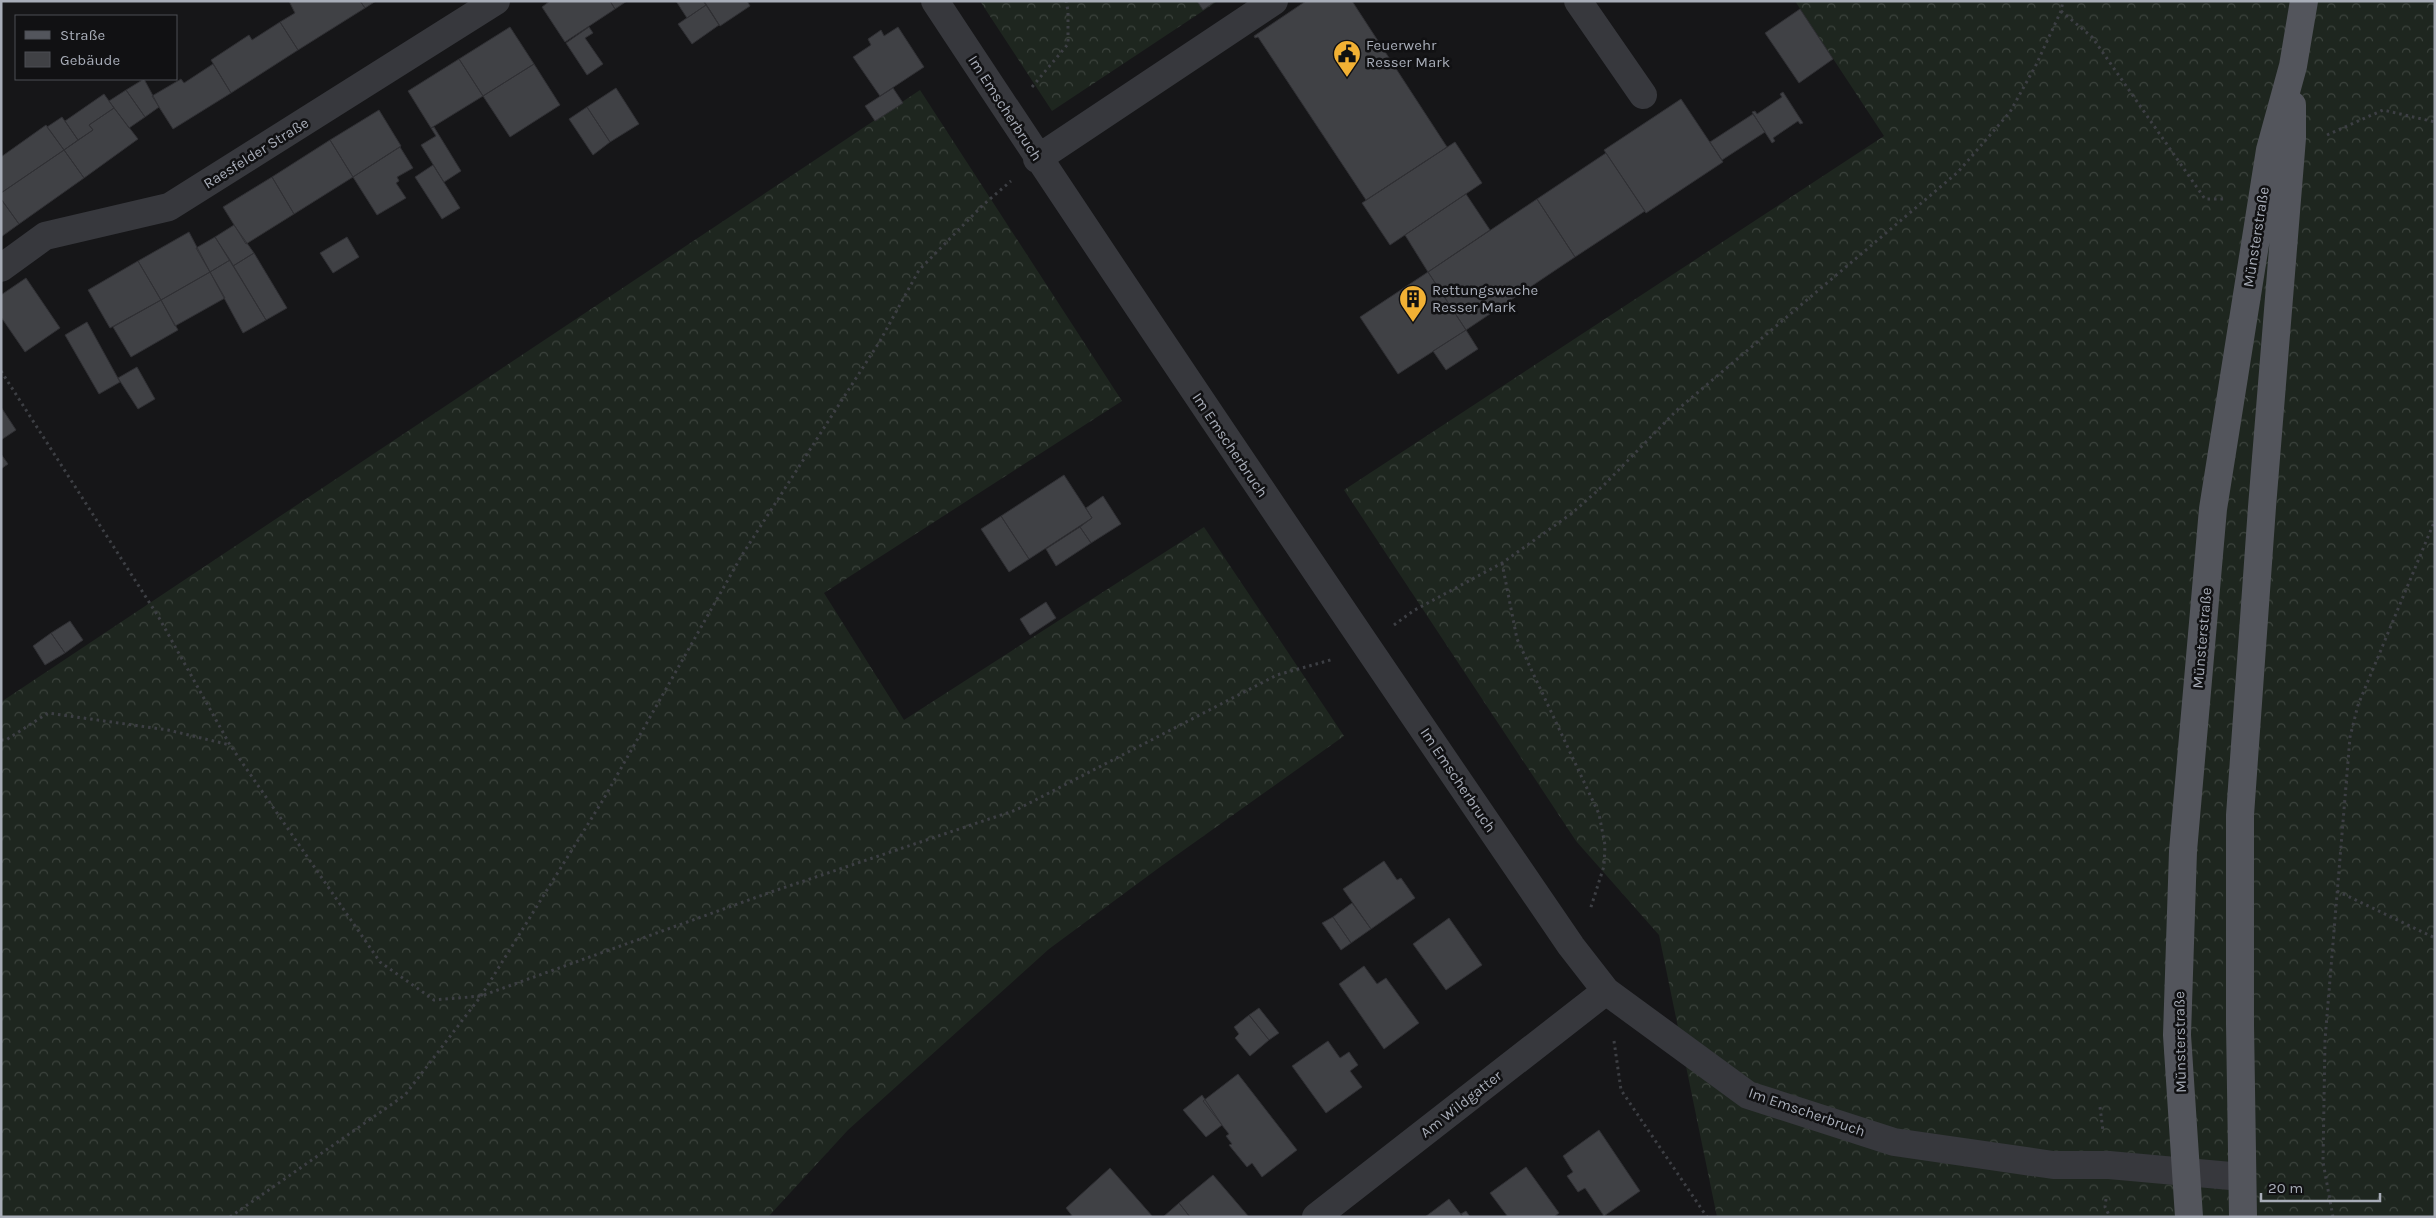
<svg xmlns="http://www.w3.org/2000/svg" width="2436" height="1218" font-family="Karla,sans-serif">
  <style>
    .forest { fill: url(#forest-crowns) }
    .building { fill: #404145; stroke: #303034 }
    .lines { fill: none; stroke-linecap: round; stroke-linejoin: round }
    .path { stroke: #3d3f44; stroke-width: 3; stroke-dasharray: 2.5 4; stroke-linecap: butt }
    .minor { stroke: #37383d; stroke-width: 28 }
    .major { stroke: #53555c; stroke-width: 28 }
    .labels { text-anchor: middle; stroke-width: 5; stroke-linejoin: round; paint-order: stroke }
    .poi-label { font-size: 15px; fill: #a8adb8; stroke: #111113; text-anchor: start }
    .street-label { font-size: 15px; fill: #a8adb8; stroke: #111113 }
  </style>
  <defs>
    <pattern id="forest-crowns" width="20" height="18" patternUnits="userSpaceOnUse" patternTransform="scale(1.25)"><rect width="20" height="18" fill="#1e261f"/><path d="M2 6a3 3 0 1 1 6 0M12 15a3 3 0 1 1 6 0" fill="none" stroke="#3c433d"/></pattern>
  </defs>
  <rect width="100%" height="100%" fill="#161618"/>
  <path class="forest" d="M980 1H1218L1052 111Z
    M1795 1H2435V1217H1717L1659 935 1576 841 1344 490 1884 136Z
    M920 90 1122 401 824 593 904 720 1204 527 1344 736 1160 867 1049 949 848 1130 768 1217H1V702Z"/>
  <path class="building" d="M360 1H376L365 8Z
    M360 1 365 8 298 50 280 22 295 13 289 1Z
    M550 1H610L615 9 565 42 542 7Z
    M610 1H627L615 9Z
    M676 1H703L706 5 687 18Z
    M704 1H747L750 6 720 26Z
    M1197 1H1216L1203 10Z
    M1306 1H1352L1447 147 1366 200 1258 37 1255 38 1254 36Z
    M706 5 719 25 692 44 678 24Z
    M1800 9 1833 59 1799 83 1765 33Z
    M280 22 298 50 231 93 211 60 249 35 252 40Z
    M510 27 534 64 483 96 459 59Z
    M589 27 593 33 585 38 603 64 587 75 566 43Z
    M898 27 924 67 880 96 853 57 871 45 868 39 881 30 884 36Z
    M459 59 483 96 431 128 408 91Z
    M213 64 231 93 173 129 152 96 181 79 184 83Z
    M534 64 560 105 510 137 483 96Z
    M144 79 159 107 145 117 126 90Z
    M616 88 639 124 610 142 587 107Z
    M893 88 903 103 875 121 865 106Z
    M126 90 145 117 129 128 109 101Z
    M1783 92 1803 123 1800 124 1798 121 1773 138 1775 141 1772 143 1752 112 1755 111 1757 114 1782 97 1780 94Z
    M104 94 114 108 89 125 93 130 78 140 65 121Z
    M1681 99 1723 162 1646 213 1604 150Z
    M587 107 610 142 593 155 569 119Z
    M114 108 138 139 84 178 64 150 93 130 89 125Z
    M379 110 401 146 353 177 330 140Z
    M1753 114 1765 132 1722 160 1710 142Z
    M62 117 78 140 64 150 47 127Z
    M46 125 64 150 1 193V157Z
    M434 127 461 171 444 182 421 145 436 136 431 128Z
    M330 140 353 177 294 214 272 177Z
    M1455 142 1482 183 1390 245 1362 203Z
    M400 147 413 168 397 177 399 181 396 183 406 198 377 215 353 177Z
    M64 150 84 178 19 224 1 199V193Z
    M1606 153 1645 211 1575 257 1537 199Z
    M433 165 460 208 442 219 415 177Z
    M272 177 294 214 246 244 223 207Z
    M1466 194 1490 230 1428 272 1405 235Z
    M1 199 19 224 1 237Z
    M1537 199 1575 257 1466 330 1428 272Z
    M234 225 254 253 233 266 215 237Z
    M189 232 210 272 161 300 138 261Z
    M215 237 230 260 210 272 196 248Z
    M347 237 359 257 333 273 320 253Z
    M254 253 287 308 266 320 233 266Z
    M230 260 266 320 243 333 210 272Z
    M138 261 161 300 110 328 88 290Z
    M210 272 225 298 175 326 161 300Z
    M1428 272 1466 330 1398 374 1360 317Z
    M26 278 60 328 25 352 1 317V295Z
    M161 300 178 330 131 357 113 327Z
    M87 322 120 382 99 394 65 335Z
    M1466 330 1478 349 1446 370 1433 351Z
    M137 367 155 399 138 409 118 378Z
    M1 407 16 430 1 440Z
    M1 454 8 464 1 469Z
    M1064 475 1092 518 1029 559 1001 516Z
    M1103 496 1121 524 1091 543 1080 527 1092 518 1086 508Z
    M1001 516 1029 559 1009 572 981 529Z
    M1080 527 1091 543 1056 566 1046 549Z
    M1046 602 1056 618 1030 635 1020 619Z
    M70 621 83 640 65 653 51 633Z
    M51 633 65 653 45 665 33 646Z
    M1384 861 1397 880 1401 878 1415 898 1371 929 1343 889Z
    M1352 903 1371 929 1351 943 1333 917Z
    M1333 917 1351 943 1341 950 1322 923Z
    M1449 918 1482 965 1446 990 1413 944Z
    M1364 966 1377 984 1386 978 1419 1023 1384 1049 1339 984Z
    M1259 1008 1279 1033 1269 1040 1249 1015Z
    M1249 1015 1269 1040 1250 1056 1235 1038 1239 1034 1234 1027Z
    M1328 1041 1340 1058 1349 1052 1358 1065 1350 1071 1362 1087 1326 1113 1292 1066Z
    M1238 1074 1297 1150 1262 1177 1252 1163 1247 1167 1229 1145 1232 1144 1226 1136 1229 1134 1203 1101Z
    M1202 1095 1222 1125 1206 1137 1183 1110Z
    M1599 1130 1640 1191 1604 1216 1585 1188 1578 1192 1567 1176 1573 1172 1563 1156Z
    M1526 1167 1559 1213 1554 1217H1508L1490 1193Z
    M1110 1168 1153 1217H1073L1066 1208Z
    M1213 1175 1249 1217H1190L1179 1203Z
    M1449 1199 1463 1217H1425Z
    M1179 1203 1190 1217H1163Z
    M1466 1211 1470 1217H1463L1461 1214Z"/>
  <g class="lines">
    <path class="path" d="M2061 11 2092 37 2205 199H2226
      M1032 87 1068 44V11L1066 1
      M2327 135 2383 110 2435 122
      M1 371 158 616 230 745 380 962 434 1000 481 996 771 892 1016 810 1277 675 1334 659
      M1502 563 1517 639 1599 814 1605 845 1604 866 1590 910
      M1394 625 1413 611 1502 563 1571 514 1604 485 1677 410 1958 172 2010 112 2036 65 2061 11 2063 1
      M1 740H6L48 713 168 730 230 745
      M2337 891 2435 938
      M1614 1041 1621 1090 1707 1217
      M2100 1107 2103 1131
      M2106 1199 2105 1207 2110 1217
      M230 1217 405 1095 481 996 603 800 742 555 880 341 919 270 983 205 1011 181
      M2333 1217 2323 1162 2325 1040 2350 737 2358 705 2435 520"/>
    <path class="minor" d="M935 1C1144 318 1357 633 1571 946L1606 991 1748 1095 1894 1142 2053 1165H2109L2242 1177
      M1578 1 1643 95
      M1037 159 1274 1
      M1 268 45 236 169 207 496 1
      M1316 1217 1606 991"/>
    <path class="major" d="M2189 1217 2177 1035 2183 851 2213 509 2270 150 2293 66 2304 1
      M2243 1217 2240 1024V815L2262 507 2292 138V105"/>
  </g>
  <defs>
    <symbol id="civic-pin" viewBox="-11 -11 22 30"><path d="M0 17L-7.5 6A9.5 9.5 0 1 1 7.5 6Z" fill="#f2b134" stroke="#111113"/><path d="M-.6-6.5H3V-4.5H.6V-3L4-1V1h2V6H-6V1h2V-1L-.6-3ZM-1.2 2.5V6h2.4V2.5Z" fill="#111"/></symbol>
    <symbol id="building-pin" viewBox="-11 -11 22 30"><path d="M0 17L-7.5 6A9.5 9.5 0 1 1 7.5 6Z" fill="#f2b134" stroke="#111113"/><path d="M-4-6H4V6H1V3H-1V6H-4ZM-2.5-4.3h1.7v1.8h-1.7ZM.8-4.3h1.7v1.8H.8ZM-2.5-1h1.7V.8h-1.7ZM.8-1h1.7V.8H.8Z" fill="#111"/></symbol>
  </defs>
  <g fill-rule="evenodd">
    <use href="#civic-pin" x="1331" y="38" width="32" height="43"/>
    <use href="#building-pin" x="1397" y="283" width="32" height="43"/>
  </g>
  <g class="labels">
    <g class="poi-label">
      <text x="1366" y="50">Feuerwehr<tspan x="1366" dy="17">Resser Mark</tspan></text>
      <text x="1432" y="295">Rettungswache<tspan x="1432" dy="17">Resser Mark</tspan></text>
    </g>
    <g class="street-label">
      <text transform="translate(1005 108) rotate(57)" y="5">Im Emscherbruch</text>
      <text transform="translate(256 153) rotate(-32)" y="5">Raesfelder Straße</text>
      <text transform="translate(2256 237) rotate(-81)" y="5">Münsterstraße</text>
      <text transform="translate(1230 445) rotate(56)" y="5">Im Emscherbruch</text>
      <text transform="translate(2202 638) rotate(-85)" y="5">Münsterstraße</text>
      <text transform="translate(1458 780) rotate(56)" y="5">Im Emscherbruch</text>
      <text transform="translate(2180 1042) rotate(-91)" y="5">Münsterstraße</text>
      <text transform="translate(1461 1104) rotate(-38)" y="5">Am Wildgatter</text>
      <text transform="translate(1807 1112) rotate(19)" y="5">Im Emscherbruch</text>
    </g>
  </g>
  <rect width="2436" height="1218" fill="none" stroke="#a8adb8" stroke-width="5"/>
  <rect x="15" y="15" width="162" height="65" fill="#111113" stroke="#4d4f55"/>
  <rect x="25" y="31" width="25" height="8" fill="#53555c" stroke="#4d4f55"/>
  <text x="60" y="40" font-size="15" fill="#a8adb8">Straße</text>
  <rect x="25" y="52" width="25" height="15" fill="#404145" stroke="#4d4f55"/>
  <text x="60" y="65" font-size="15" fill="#a8adb8">Gebäude</text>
  <path d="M2261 1193v8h119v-8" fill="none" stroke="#a8adb8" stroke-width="2.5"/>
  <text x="2268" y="1193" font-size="15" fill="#a8adb8" stroke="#111113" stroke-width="4" paint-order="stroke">20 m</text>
</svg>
